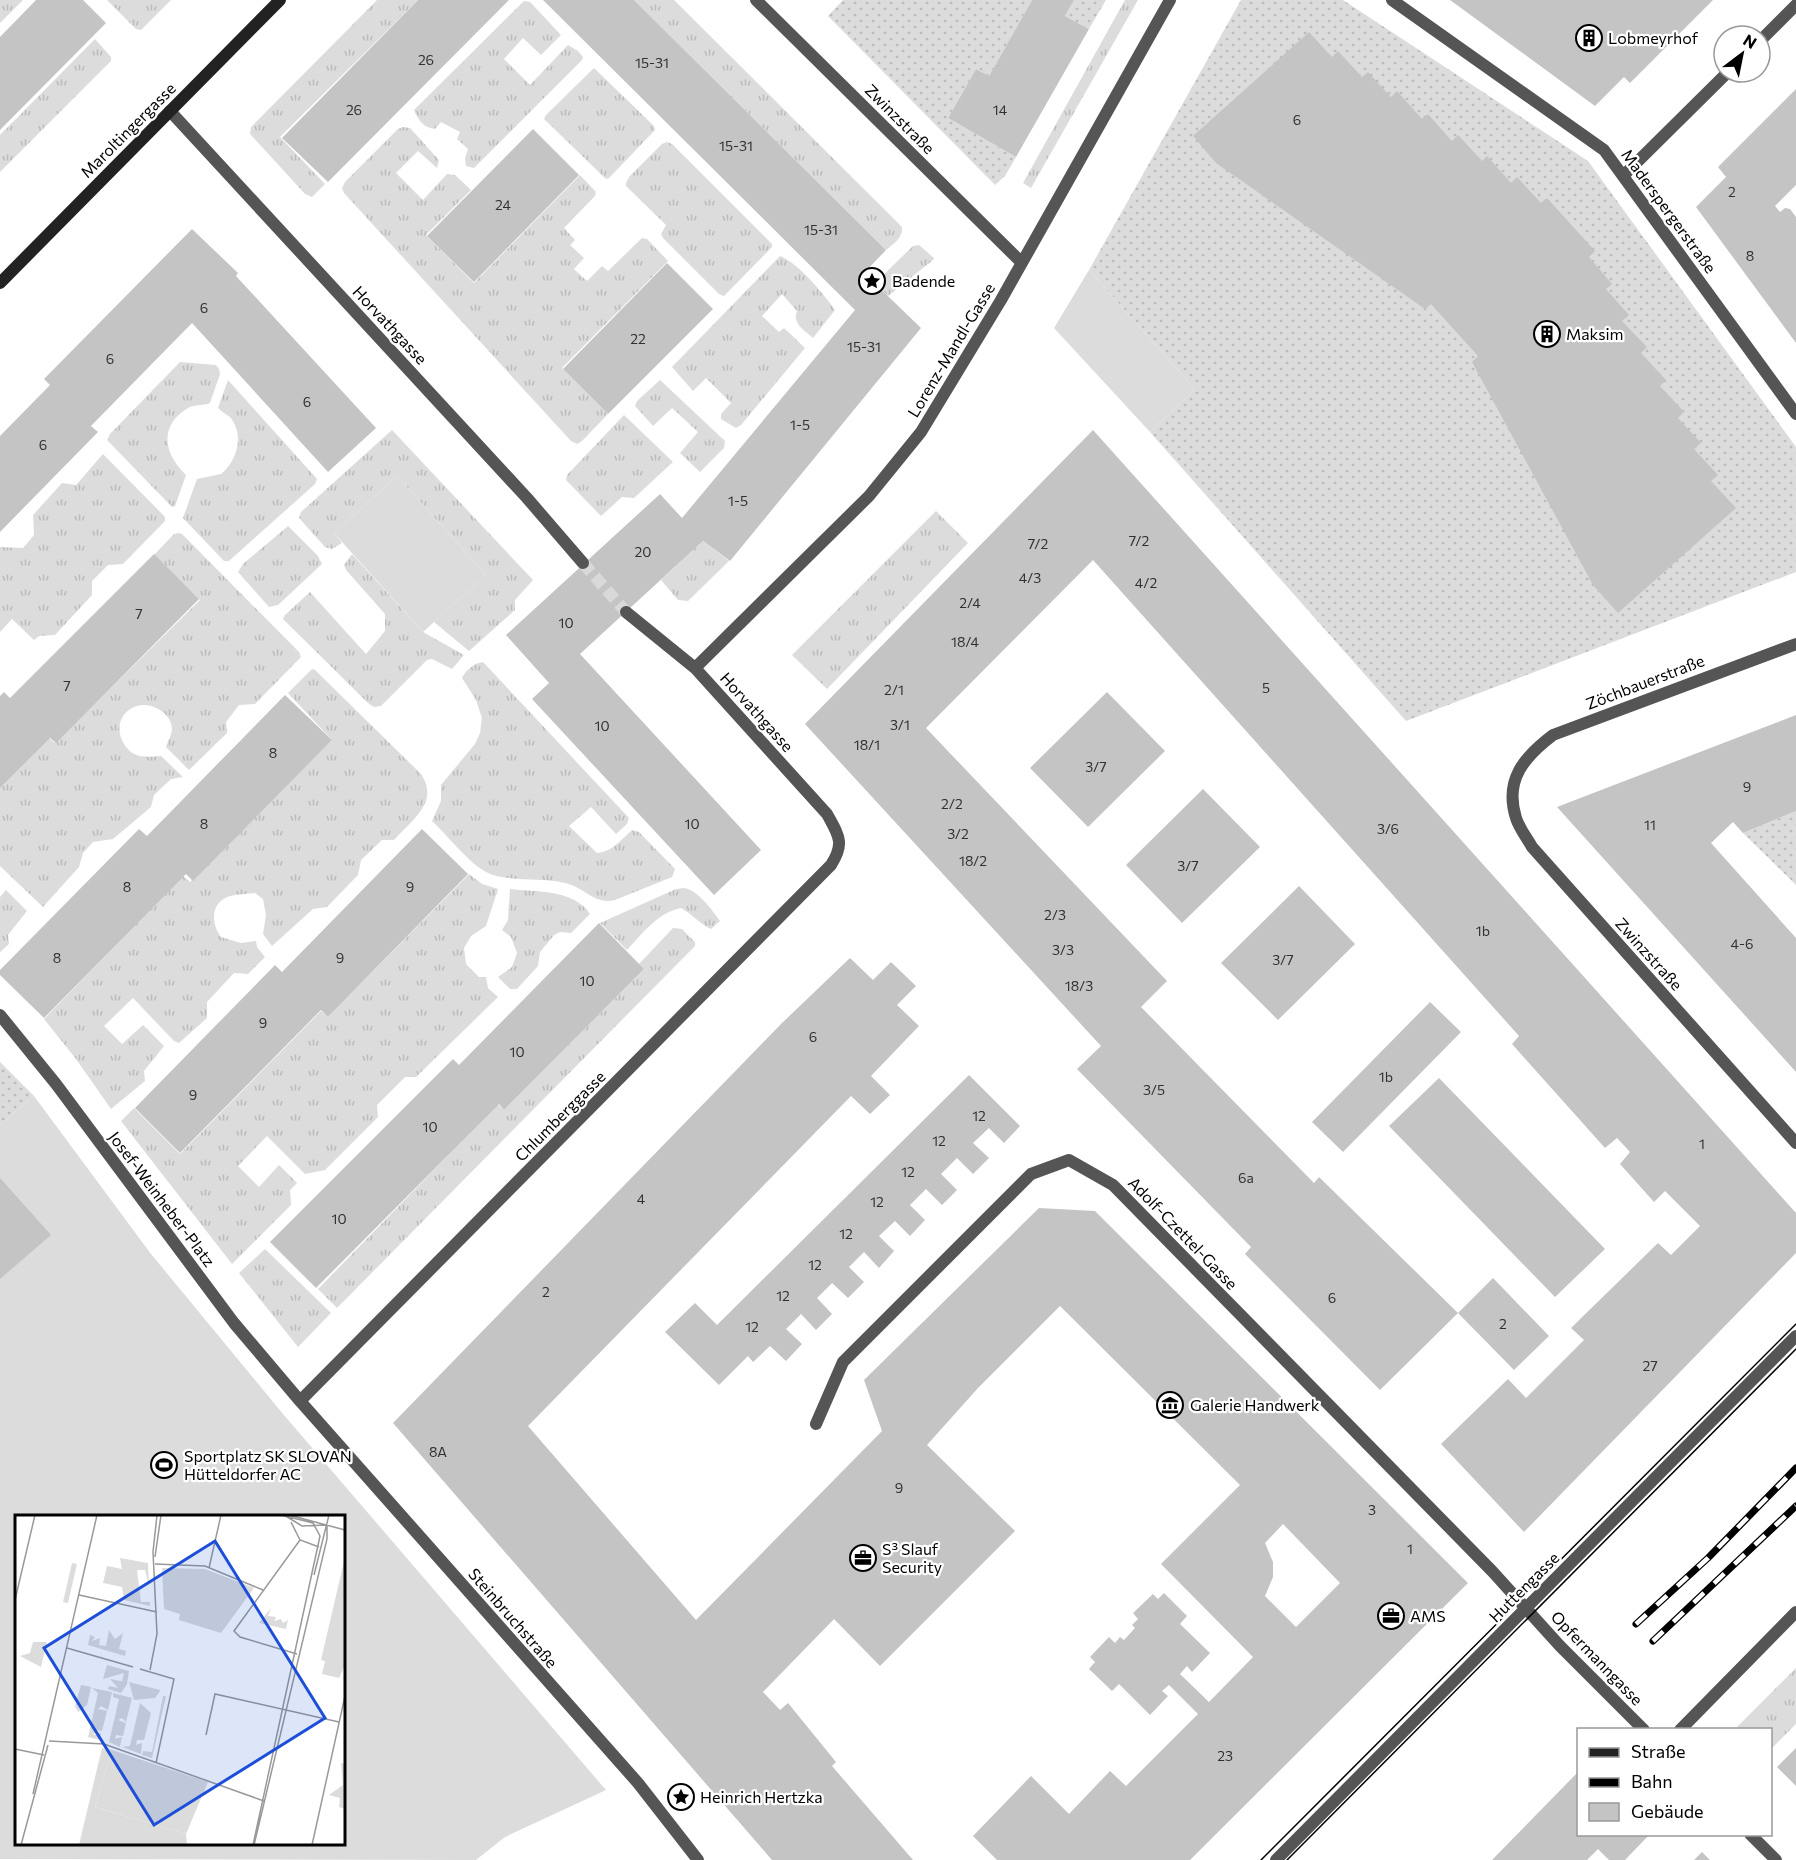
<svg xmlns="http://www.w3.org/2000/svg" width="1796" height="1860" font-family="Commissioner,sans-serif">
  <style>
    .grass { fill: url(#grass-tufts) }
    .garden { fill: url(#garden-dots) }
    .pitch { fill: #dcdcdc; fill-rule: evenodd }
    .building { fill: #c4c4c4; fill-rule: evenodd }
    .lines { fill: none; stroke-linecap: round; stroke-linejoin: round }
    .minor-tunnel { stroke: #d9d9d9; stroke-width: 12; stroke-dasharray: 12 6; stroke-linecap: butt }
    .service { stroke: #555; stroke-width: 12 }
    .minor { stroke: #555; stroke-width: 12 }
    .tertiary { stroke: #555; stroke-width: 12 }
    .secondary { stroke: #222; stroke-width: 12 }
    .tram { stroke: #000; stroke-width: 1.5 }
    .rail-casing { stroke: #000; stroke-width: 7 }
    .rail { stroke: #fff; stroke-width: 4.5; stroke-dasharray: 14; stroke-linecap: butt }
    .labels { text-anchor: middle; stroke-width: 4.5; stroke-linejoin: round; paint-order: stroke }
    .number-label { font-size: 14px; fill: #313131 }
    .poi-label { font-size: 16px; fill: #000; stroke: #fff; text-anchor: start }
    .street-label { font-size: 16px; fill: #000; stroke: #fff }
    .inset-road { fill: none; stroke: #999; stroke-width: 1.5 }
    .view { fill: #1d4ed8; fill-opacity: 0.15; stroke: #1d4ed8; stroke-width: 3 }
    .inset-edge { fill: none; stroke: #000; stroke-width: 3 }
  </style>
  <defs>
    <pattern id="grass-tufts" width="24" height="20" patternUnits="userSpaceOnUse" patternTransform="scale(1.5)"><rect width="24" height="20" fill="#dcdcdc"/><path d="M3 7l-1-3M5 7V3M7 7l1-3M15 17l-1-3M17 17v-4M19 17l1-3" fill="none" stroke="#bbb"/></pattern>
    <pattern id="garden-dots" width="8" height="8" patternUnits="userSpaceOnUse" patternTransform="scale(1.5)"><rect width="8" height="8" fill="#dcdcdc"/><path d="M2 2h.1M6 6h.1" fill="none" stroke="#bbb" stroke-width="1.8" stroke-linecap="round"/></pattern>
  </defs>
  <rect width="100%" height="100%" fill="#fff"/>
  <path class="grass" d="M0 0H23L0 23Z
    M107 0H171L141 30 136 29Z
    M377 0H418L280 137 325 184 312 197 305 194 250 134 251 127Z
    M634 0H674L902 227C903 238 894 243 886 250Z
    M1125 0H1138L1031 188 1023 183Z
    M524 1 530 2 561 35 541 55 523 38 504 59 530 85 568 45 578 51 583 57 582 60 474 168 466 166 465 158 468 149 457 139 460 132 441 122 435 129C424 128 418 120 414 110Z
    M95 39 111 57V61L0 172V135Z
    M594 68 654 126 655 130 609 178 606 179 544 119 546 115Z
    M403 127 410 128 439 160 437 168 418 151 396 173 423 200 447 174 455 175 471 190 426 235 474 283 580 175 596 192 595 196 564 228 575 240 570 245 584 258 574 269 587 281 602 266 608 271 642 238 647 239 668 261 562 368 608 414 582 441 577 444 571 441 344 193 342 188 345 182 398 129Z
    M667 142 672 144 772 244V247L724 296 719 294 663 238 661 234 666 225 626 186V183L629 177 662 144Z
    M919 245 934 258 933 260 888 296 875 283 913 246Z
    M780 256C797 262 824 294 835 310L813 338C804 330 792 324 797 311L782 294 762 316 779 332 784 328 805 348 741 425 736 428 721 419V414L731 403 706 378 693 391 672 367Z
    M180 362 216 365 219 369 220 374 210 403C203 406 195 404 188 408 158 426 164 454 186 475L175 506 172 507 107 440 110 434Z
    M228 380 317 479 315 484 229 561H224L183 518 197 479 221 474C237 461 245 435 230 417 226 414 222 412 218 408Z
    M660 380 725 441 724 448 700 472 680 453 698 432 672 408 653 426 635 406 637 401Z
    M624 415 673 462 634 498 622 497 601 516 566 480 567 475Z
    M392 430 533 580 515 600V610L469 651 434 622 486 575 397 476 334 533 342 543 332 549 325 547 299 518 301 512Z
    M103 454 165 517V521L123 564 108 565 92 581V595L55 635 39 636 34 640 12 619 0 632V547L23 548 34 535 33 515 62 483 76 485Z
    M936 511 968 543 827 689 792 655Z
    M288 526 318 556 322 564 278 605 269 607 238 572 243 564Z
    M178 533 182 534 299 652 301 657 255 704 239 705 226 722 227 733 189 770 166 747C168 741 171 736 172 730 172 723 169 718 165 714 141 691 107 716 124 744 133 759 146 757 161 756L183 777 171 779 154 795 151 807 113 839 93 842 83 853 79 867 43 907 0 866V788L49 738 55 743 200 600 154 555 174 534Z
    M703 541 729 561 688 601 678 600 661 580Z
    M352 554 423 632 464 655 452 669 432 659 427 660 381 706 374 707 368 703 283 619 285 615 310 592 366 654 385 631V614L346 570 344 565Z
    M483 662 629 818 627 824 616 834 591 807 569 826 597 853C612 852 622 839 632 830L639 832 675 869 672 877 615 900C596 905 585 889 569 884 553 879 534 880 518 879 508 878 495 877 486 872 469 863 447 835 432 821L441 801V785L475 744 480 733 482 718 476 700 462 678C466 670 474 663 483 662Z
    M314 669 420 773C441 801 412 820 394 840H382L361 860 358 875 327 907 313 909 272 946 263 934 266 915 263 899 255 893C247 894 238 894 230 896 210 902 211 924 221 937L241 943 256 941 257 947 265 957 248 974 234 973 207 1002V1018L179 1043 174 1041 133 998 104 1026 122 1044 143 1025 164 1046 144 1071 145 1081 111 1109 76 1059 44 1019 183 876 190 882 332 740 288 693 311 670Z
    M469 874 482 884 498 889 486 926 471 936 464 948 466 964 479 977H486L488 988 498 997 416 1077H405L377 1105 378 1117 325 1170 305 1174 267 1136 238 1166 259 1187 279 1165 297 1183 290 1190 291 1205 232 1264 121 1121 134 1108 180 1154 321 1011 328 1017Z
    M684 888C698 890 712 910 720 921L711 929C700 924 692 914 681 908 657 913 643 933 627 950L600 923 676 889Z
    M510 889C536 892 574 889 590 914L571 933 560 932 554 935 540 952 538 966 517 989H510L498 977 512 967 517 953 511 937 502 930 508 920Z
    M6 890 27 911 8 935 9 944 0 952V897Z
    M673 928 682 929 695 942V946L337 1308 318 1289 498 1104 504 1110 644 969 639 964Z
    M265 1249 331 1313 298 1347 239 1273Z
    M1796 1668V1724L1771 1749 1770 1730 1740 1729 1737 1727Z"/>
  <path class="garden" d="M843 0H1032L989 76 976 69 948 118 1016 157 1005 176 995 185 828 16Z
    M1074 0H1106L1089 29 1065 16Z
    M1241 0H1343L1588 161 1796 447V572L1406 721 1150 432 1195 389 1089 270Z
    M1796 811V885L1743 833Z
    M0 1062 34 1096 0 1125Z"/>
  <path class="pitch" d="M1089 270 1195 389 1150 432 1054 328Z
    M397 476 486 575 423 632 334 533Z
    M34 1096 151 1254 283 1414 606 1790 505 1837 476 1860 0 1859V1125ZM16 1516H344V1844H16Z"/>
  <path class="building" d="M36 0H83L106 23 0 130V37Z
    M418 0H509L328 182 282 138Z
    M543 0H634L886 250 864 273 921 328 730 561 703 541 580 654 761 850 714 895 532 699 549 683 506 635 660 494 682 518 855 310Z
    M1032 0H1074L1065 16 1089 29 1016 157 948 118 976 69 989 76Z
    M1450 0H1713L1630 83 1624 77 1595 106Z
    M1309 32 1332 57 1338 51 1362 77 1368 72 1391 97 1397 91 1422 119 1428 114 1452 141 1458 135 1482 161 1487 156 1511 183 1517 177 1541 203 1547 198 1595 251 1589 257 1612 284 1606 289 1629 315 1622 321 1647 347 1641 353 1666 380 1660 386 1684 412 1678 418 1701 443 1694 449 1718 475 1711 481 1736 508 1618 613 1593 585 1472 362 1478 356 1431 304 1425 309 1216 163 1193 136Z
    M1796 89V185L1775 206 1780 212 1785 208 1790 209 1796 217V343L1696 207 1726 177 1718 167Z
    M533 129 579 175 474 282 427 236Z
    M192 229 238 273 236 276 376 428 328 472 192 323 91 426 98 432 0 532V436L50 385 44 379Z
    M667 263 713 309 608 414 563 369Z
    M1093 430 1796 1213V1253L1524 1532 1441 1444 1508 1379 1526 1398 1584 1340 1571 1328 1658 1243 1671 1255 1700 1226 1665 1191 1654 1202 1620 1164 1630 1152 1617 1138 1605 1148 1512 1044 1519 1036 1093 560 926 728 1167 981 1141 1007 1314 1183 1319 1177 1458 1313 1380 1390 1245 1254 1251 1247 1077 1069 1101 1046 805 724Z
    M154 554 199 599 56 743 50 738 0 788V696L4 692 10 698Z
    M1107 692 1165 751 1088 827 1030 768Z
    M285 695 332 740 193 881 186 874 44 1018 0 975V970L139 829 147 836Z
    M1796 715V811L1743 833 1733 822 1711 843 1796 938V1072L1557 807Z
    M1203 789 1260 847 1182 923 1126 865Z
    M422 829 468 874 328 1017 321 1010 180 1153 135 1108 275 965 282 972Z
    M1299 886 1355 944 1278 1020 1221 963Z
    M599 923 644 969 504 1110 499 1104 316 1288 270 1242 453 1059 459 1065Z
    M850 958 873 980 891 962 916 986 897 1005 919 1026 871 1076 890 1095 870 1114 851 1096 528 1426 696 1620 882 1431 864 1380 1039 1208 1095 1211 1468 1583 1190 1860H997L973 1836 1031 1776 1069 1814 1110 1771 1126 1786 1198 1714 1169 1685 1162 1691 1168 1696 1150 1715 1119 1684 1112 1691 1089 1669 1095 1662 1090 1657 1109 1637 1115 1643 1120 1637 1124 1640 1135 1628 1132 1625 1138 1619 1133 1613 1153 1594 1158 1599 1164 1593 1187 1616 1180 1624 1210 1653 1192 1672 1187 1666 1180 1674 1209 1702 1253 1657 1161 1564 1240 1485 1060 1306 978 1388 927 1445 1015 1531 880 1666 834 1619 763 1692 780 1710 788 1703 836 1762 832 1766 913 1860H772L393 1423 782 1023ZM1283 1524 1340 1583 1296 1627 1265 1596 1273 1577V1562L1265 1543Z
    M1430 1002 1461 1032 1343 1152 1312 1122Z
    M969 1075 1020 1126 1004 1143 989 1128 973 1143 989 1158 973 1174 957 1158 941 1174 957 1190 942 1205 926 1189 910 1205 925 1220 910 1236 895 1221 879 1236 894 1251 879 1268 864 1252 849 1267 864 1282 848 1298 832 1283 817 1298 832 1314 816 1330 801 1314 786 1329 802 1344 786 1361 770 1346 753 1362 748 1356 719 1385 665 1332 695 1303 717 1325Z
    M1439 1078 1605 1249 1555 1297 1389 1126Z
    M0 1178 51 1235 0 1279Z
    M1493 1278 1549 1336 1514 1370 1458 1313Z
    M1796 1748V1786L1777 1767Z
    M1578 1772V1834H1650L1625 1860H1609L1598 1849 1587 1860H1492Z
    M1702 1852 1710 1860H1694Z"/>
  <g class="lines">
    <path class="minor-tunnel" d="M583 563 626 612"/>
    <path class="service" d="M1680 1730 1796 1612"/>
    <path class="minor" d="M756 0 1021 262
      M1392 0 1604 150 1796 414
      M1760 41 1796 5
      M170 111 527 498 583 563
      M1623 176 1728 72
      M1796 644 1553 735C1524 757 1504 780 1516 818 1519 828 1527 838 1532 847L1796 1143
      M695 668 869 496 921 432 1001 300 1170 0
      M0 1015 56 1084 234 1323 300 1401 638 1783 698 1860
      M300 1401 831 865C845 843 839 836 827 814L695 668 626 612
      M816 1424 843 1362 1031 1174 1069 1160 1113 1185 1492 1571 1560 1646 1644 1730
      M1750 1834 1776 1860"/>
    <path class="tertiary" d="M1276 1860 1796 1336"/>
    <path class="secondary" d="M0 283 280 0"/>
    <path class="tram" d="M1261 1860 1796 1324
      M1287 1860 1796 1349"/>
    <defs>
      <path id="rail" d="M1636 1624 1708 1558 1796 1468
        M1653 1641 1796 1506"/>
    </defs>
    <use href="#rail" class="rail-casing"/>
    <use href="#rail" class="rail"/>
  </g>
  <defs>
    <symbol id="building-ring" viewBox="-11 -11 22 22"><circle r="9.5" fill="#fff" stroke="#000" stroke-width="1.5"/><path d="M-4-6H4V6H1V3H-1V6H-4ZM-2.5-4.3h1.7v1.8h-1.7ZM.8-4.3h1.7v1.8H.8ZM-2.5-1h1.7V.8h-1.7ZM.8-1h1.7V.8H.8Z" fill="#000"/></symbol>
    <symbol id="sight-ring" viewBox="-11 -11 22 22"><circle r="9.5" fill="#fff" stroke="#000" stroke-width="1.5"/><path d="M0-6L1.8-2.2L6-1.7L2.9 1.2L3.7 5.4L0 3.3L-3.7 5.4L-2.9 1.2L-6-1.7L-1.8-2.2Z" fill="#000"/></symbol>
    <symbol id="museum-ring" viewBox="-11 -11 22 22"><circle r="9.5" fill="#fff" stroke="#000" stroke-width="1.5"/><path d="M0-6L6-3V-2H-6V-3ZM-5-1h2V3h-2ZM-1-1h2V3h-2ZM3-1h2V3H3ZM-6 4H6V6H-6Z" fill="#000"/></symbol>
    <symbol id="stadium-ring" viewBox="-11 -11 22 22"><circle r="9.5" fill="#fff" stroke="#000" stroke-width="1.5"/><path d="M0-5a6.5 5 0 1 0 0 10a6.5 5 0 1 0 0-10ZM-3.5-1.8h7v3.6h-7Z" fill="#000"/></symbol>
    <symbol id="office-ring" viewBox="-11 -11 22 22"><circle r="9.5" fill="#fff" stroke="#000" stroke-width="1.5"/><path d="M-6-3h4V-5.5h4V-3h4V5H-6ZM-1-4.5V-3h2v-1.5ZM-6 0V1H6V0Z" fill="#000"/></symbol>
  </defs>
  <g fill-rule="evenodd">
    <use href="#building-ring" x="1574" y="23" width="30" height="30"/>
    <use href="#sight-ring" x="857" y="266" width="30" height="30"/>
    <use href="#building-ring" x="1532" y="319" width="30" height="30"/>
    <use href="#museum-ring" x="1155" y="1390" width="30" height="30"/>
    <use href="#stadium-ring" x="149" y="1450" width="30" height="30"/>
    <use href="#office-ring" x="848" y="1543" width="30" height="30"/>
    <use href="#office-ring" x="1376" y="1601" width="30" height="30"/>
    <use href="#sight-ring" x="666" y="1782" width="30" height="30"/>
  </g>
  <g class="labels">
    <g class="number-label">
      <text x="426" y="65">26</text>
      <text x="652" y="68">15-31</text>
      <text x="354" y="115">26</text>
      <text x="1000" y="115">14</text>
      <text x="1297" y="125">6</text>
      <text x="736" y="151">15-31</text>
      <text x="1732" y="197">2</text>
      <text x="503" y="210">24</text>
      <text x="821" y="235">15-31</text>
      <text x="1750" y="261">8</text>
      <text x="204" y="313">6</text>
      <text x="638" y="344">22</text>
      <text x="864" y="352">15-31</text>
      <text x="110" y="364">6</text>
      <text x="307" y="407">6</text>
      <text x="800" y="430">1-5</text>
      <text x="43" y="450">6</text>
      <text x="738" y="506">1-5</text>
      <text x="1139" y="546">7/2</text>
      <text x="1038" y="549">7/2</text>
      <text x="643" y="557">20</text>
      <text x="1030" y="583">4/3</text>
      <text x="1146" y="588">4/2</text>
      <text x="970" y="608">2/4</text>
      <text x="139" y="619">7</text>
      <text x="566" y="628">10</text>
      <text x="965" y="647">18/4</text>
      <text x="67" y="691">7</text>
      <text x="1266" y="693">5</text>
      <text x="894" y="695">2/1</text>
      <text x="900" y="730">3/1</text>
      <text x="602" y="731">10</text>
      <text x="867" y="750">18/1</text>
      <text x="273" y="758">8</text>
      <text x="1096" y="772">3/7</text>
      <text x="1747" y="792">9</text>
      <text x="952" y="809">2/2</text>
      <text x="204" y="829">8</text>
      <text x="692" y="829">10</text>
      <text x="1650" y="830">11</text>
      <text x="1388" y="834">3/6</text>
      <text x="958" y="839">3/2</text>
      <text x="973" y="866">18/2</text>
      <text x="1188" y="871">3/7</text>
      <text x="127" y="892">8</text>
      <text x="410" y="892">9</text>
      <text x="1055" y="920">2/3</text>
      <text x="1483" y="936">1b</text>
      <text x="1742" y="949">4-6</text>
      <text x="1063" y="955">3/3</text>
      <text x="57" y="963">8</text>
      <text x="340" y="963">9</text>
      <text x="1283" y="965">3/7</text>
      <text x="587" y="986">10</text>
      <text x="1079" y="991">18/3</text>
      <text x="263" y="1028">9</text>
      <text x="813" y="1042">6</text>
      <text x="517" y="1057">10</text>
      <text x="1386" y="1082">1b</text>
      <text x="1154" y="1095">3/5</text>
      <text x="193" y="1100">9</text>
      <text x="979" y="1121">12</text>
      <text x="430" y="1132">10</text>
      <text x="939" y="1146">12</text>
      <text x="1702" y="1149">1</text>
      <text x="908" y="1177">12</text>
      <text x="1246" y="1183">6a</text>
      <text x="641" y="1204">4</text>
      <text x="877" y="1207">12</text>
      <text x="339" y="1224">10</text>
      <text x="846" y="1239">12</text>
      <text x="815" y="1270">12</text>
      <text x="546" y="1297">2</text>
      <text x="783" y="1301">12</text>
      <text x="1332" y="1303">6</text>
      <text x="1503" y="1329">2</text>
      <text x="752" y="1332">12</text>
      <text x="1650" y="1371">27</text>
      <text x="438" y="1457">8A</text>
      <text x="899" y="1493">9</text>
      <text x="1372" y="1515">3</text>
      <text x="1410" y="1554">1</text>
      <text x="1225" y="1761">23</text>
    </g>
    <g class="poi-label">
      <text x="1608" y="44">Lobmeyrhof</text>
      <text x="892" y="287">Badende</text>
      <text x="1566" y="340">Maksim</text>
      <text x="1190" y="1411">Galerie Handwerk</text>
      <text x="184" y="1462">Sportplatz SK SLOVAN<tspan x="184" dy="18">Hütteldorfer AC</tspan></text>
      <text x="882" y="1555">S³ Slauf<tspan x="882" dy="18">Security</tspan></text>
      <text x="1410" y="1622">AMS</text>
      <text x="700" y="1803">Heinrich Hertzka</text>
    </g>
    <g class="street-label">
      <text transform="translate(900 119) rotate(45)" y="6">Zwinzstraße</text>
      <text transform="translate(128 130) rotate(-45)" y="6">Maroltingergasse</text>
      <text transform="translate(1669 211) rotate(54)" y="6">Maderspergerstraße</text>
      <text transform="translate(390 325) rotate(47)" y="6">Horvathgasse</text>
      <text transform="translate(951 350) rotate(-59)" y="6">Lorenz-Mandl-Gasse</text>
      <text transform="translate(1645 682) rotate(-21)" y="6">Zöchbauerstraße</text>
      <text transform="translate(757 712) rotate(48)" y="6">Horvathgasse</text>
      <text transform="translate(1649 954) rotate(48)" y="6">Zwinzstraße</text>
      <text transform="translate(560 1116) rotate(-45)" y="6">Chlumberggasse</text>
      <text transform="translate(162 1199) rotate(53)" y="6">Josef-Weinheber-Platz</text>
      <text transform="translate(1183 1233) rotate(46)" y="6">Adolf-Czettel-Gasse</text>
      <text transform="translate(1524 1587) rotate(-45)" y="6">Huttengasse</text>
      <text transform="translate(513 1618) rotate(49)" y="6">Steinbruchstraße</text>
      <text transform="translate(1597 1658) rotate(46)" y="6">Opfermanngasse</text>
    </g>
  </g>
  <g transform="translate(15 1515)">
    <rect width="330" height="330" fill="#fff"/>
    <path d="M57 48 62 49 53 88 48 87ZM94 115 100 124 108 118 104 134 111 136 110 141 73 130 75 120 80 122 77 126 85 123 84 130 91 131ZM18 127H32L26 152 5 141 15 138ZM92 150 114 156 112 169 106 178 93 174 94 171 103 173 95 164 111 167 107 166 109 158 88 164ZM114 167 145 175V176L140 183 119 185ZM66 170 76 172 72 190 63 197 60 191ZM77 173 97 177 93 195 86 191 83 194 92 196 87 216 80 215 79 220 86 218 85 225 73 222 83 178ZM98 178 117 183 111 207 107 203 103 205 111 208 108 221 101 220 100 224 107 222 105 232 94 227 104 184 98 182ZM148 181H151L137 243 127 240 128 236 137 237ZM125 188 136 198 129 225H122L121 230 127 228 126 239 107 232 115 231Z" fill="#dcdcdc"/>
    <path d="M105 43 133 48 134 71 130 55H122L126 87H135V91L109 85 107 72 88 68 92 51 107 54ZM147 53 190 54 239 73 206 118 164 105 165 99 149 94ZM256 93 253 101 261 102 259 106 266 104 268 108 273 105 271 114 244 108ZM87 233 97 235 80 292 171 319 172 330H64Z" fill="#dcdcdc"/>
    <path d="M330 42V150L324 163 307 159 310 146 306 145ZM97 235 193 267 171 319 80 292ZM326 248 330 249V294L324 292 325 283 314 280 328 270Z" fill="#dcdcdc"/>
    <path class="inset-road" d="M269 0 287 11 311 10M274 0 330 15M276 7 285 25 304 32M140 42 146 0M140 49 190 51 248 75M194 53 206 0M299 60 314 0M64 80 142 97M0 85 20 0M52 133 118 152M282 139 225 122 219 116 285 25M125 154 159 164 141 248M135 155 142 119 138 37 142 0M191 220 200 179 324 207M34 226 89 229 249 286M0 234 29 240M18 279 82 0M6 330 33 230M238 330 305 21 298 8 266 0M239 330 312 24V10M297 330 330 181"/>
    <path class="view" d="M200 26 310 203 139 310 29 133Z"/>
    <rect width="330" height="330" class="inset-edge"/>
  </g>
  <rect x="1577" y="1728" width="195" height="108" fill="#ffffff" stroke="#999999" stroke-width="1.5"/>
  <rect x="1589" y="1748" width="30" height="9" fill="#222222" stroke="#999999" stroke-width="1.5"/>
  <text x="1631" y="1758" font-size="18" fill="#000000">Straße</text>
  <rect x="1589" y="1778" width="30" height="9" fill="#000000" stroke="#999999" stroke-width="1.5"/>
  <text x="1631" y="1788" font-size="18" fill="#000000">Bahn</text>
  <rect x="1589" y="1803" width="30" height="18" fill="#c4c4c4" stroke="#999999" stroke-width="1.5"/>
  <text x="1631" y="1818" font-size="18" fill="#000000">Gebäude</text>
  <g transform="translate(1742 54) rotate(32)"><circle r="28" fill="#ffffff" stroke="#999999" stroke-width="1.5"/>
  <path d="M0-4.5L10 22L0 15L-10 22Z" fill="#000000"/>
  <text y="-9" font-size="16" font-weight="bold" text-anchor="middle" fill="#000000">N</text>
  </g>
</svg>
